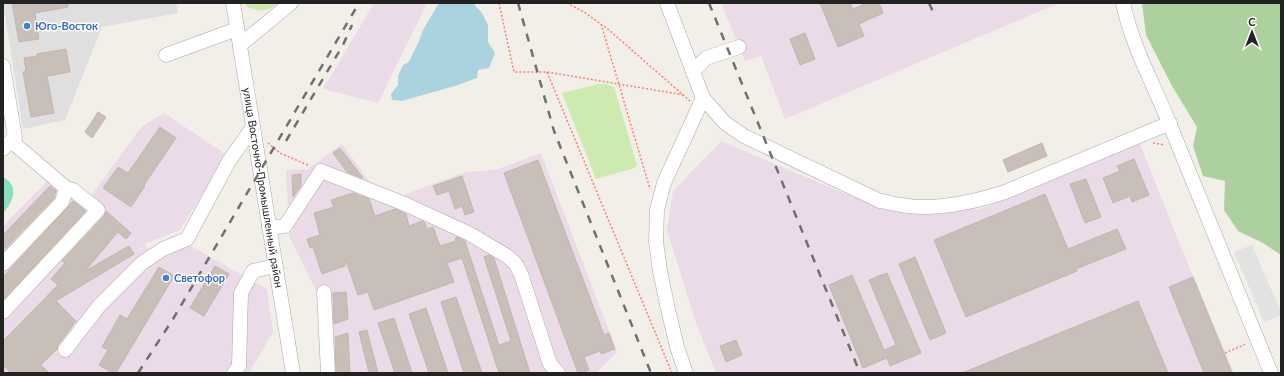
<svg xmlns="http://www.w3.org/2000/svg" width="1284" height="376" font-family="Lato,sans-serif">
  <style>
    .residential { fill: #e0dfdf }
    .industrial { fill: #ebdbe8 }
    .grass { fill: #cdebb0 }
    .forest { fill: #add19e }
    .pitch { fill: #88e0be }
    .parking { fill: #e2e2e2 }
    .water { fill: #aad3df }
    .building { fill: #c7bfb8; stroke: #c4b6ab }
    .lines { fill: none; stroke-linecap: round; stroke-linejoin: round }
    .minor-casing { stroke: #a9a9a9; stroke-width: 15 }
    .path { stroke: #fa8072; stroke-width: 1.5; stroke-dasharray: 2 2; stroke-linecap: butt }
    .minor { stroke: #fff; stroke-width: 14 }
    .rail { stroke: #707070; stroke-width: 2.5; stroke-dasharray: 8 8; stroke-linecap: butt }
    .shop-dot { fill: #3f7fe0; stroke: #fff; stroke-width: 1.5 }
    .labels { text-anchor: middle; stroke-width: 3; stroke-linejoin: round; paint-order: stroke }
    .shop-label { font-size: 11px; font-weight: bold; fill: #366cbe; stroke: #fff; text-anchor: start }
    .street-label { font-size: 11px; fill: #222; stroke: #fff }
  </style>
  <rect width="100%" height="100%" fill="#f2efe9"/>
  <path class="residential" d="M3 3H176L178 13 102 27 65 120 23 129Z"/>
  <path class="industrial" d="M374 3H427L378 103 323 89Z
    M721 3H1057V4L785 119 761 56 745 61Z
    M164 113 227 155 180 230 145 244 148 249 173 236 267 289 273 332 249 373H3V226L57 171 91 196 142 126Z
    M721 141 841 192 906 214 974 207 978 210 1140 144 1180 245 1234 373H716L696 323 667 230 673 191Z
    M342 144 375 189 398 197 465 172 495 170 541 153 617 352 596 373H325L322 303 289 236 286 170 308 169Z"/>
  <path class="grass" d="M246 3H277C268 13 257 12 246 6Z
    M599 84H606L614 87 637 165 635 168 596 179 562 93Z"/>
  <path class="forest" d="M1142 3H1281V255L1263 243 1238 231 1224 210 1225 181 1203 176 1193 146 1197 127 1172 86 1146 35Z"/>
  <path class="pitch" d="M3 177C20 186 13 202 3 213Z"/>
  <path class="parking" d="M1252 245 1281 312V315L1264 322 1234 252Z"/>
  <path class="water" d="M439 3H473L482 13 488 25V42L495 53 489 68 478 70 477 78 458 85 402 101 392 100 391 94 398 85V76L403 65 409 62 419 41 423 30Z"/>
  <path class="building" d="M12 3H68V7L35 13 39 39 19 42Z
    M820 3H850L853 9 867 3H879L883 13 859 24 864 36 838 47Z
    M805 33 815 59 800 65 790 39Z
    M66 49 70 72 47 76 54 113 31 117 23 72 26 71 24 58 37 56V54Z
    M98 112 106 117 92 138 85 132Z
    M160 127 176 138 144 185 145 186 131 207 103 188 118 167 128 173Z
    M1042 143 1047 156 1008 172 1003 160Z
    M340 148 363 178 347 172 333 153Z
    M1134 159 1149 195 1132 202 1130 196 1113 203 1103 178 1120 171 1117 166Z
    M538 160 604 335 609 333 615 349 601 354 600 351 584 357 589 370 582 373H578L504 173Z
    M301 174V186L293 197 292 175Z
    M462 176 474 212 465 215 462 206 455 209 449 191 437 195 433 186Z
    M1086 179 1101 217 1085 223 1070 184Z
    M50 186 56 191 54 198 3 251V235Z
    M353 193 369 199 375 216 395 209 406 214 409 226 422 221 425 223 427 229 433 227 440 246 456 241 455 238 457 237 465 241 499 345 511 341 484 257 489 255 494 258 530 373H499L462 258 447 263 454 282 374 310 368 292 358 295 345 258V266L322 274 313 247 310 248 307 239 320 235 314 213 334 207 331 200Z
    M1045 194 1068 249 1117 229 1126 249 1076 269 1077 271 966 317 934 240Z
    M73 201 86 211 3 300V277Z
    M106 211 131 233 126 239 118 232 85 271 129 246 134 254 56 301 76 321 58 345 57 349 41 365 49 373H11L3 365V341L58 285 51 279 65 263 62 261 104 216Z
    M915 257 946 333 930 340 899 264Z
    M215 266 229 274 204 316 190 308Z
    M159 267 174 276 116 373H112L99 365 108 350 102 347 120 315 127 319Z
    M887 273 921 353 890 366 887 358 863 368 829 285 852 275 884 350 896 345 869 280Z
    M1193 277 1232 373H1204L1169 287Z
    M346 292 348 319 334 324 333 293Z
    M456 297 482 373H464L441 302Z
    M1138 301 1168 373H962Z
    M426 308 448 373H429L409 314Z
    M394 318 412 373H395L378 323Z
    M367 330 378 373H369L359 332Z
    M348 333 350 373H336L335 337Z
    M736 340 742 355 726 362 720 346Z"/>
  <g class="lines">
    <defs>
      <g id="minor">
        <path id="s1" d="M233 3 293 373"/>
        <path d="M667 3 703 98 725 123 744 136 880 201C887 202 894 204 901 205 934 211 974 202 1005 192L1170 123"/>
        <path d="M1123 3C1132 46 1154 85 1170 125 1204 207 1237 290 1271 373"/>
        <path d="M240 45 291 3"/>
        <path d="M166 55 237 29"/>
        <path d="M3 66 15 137 3 149"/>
        <path d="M693 72 706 58 739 47"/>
        <path d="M269 228 285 226 321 171 405 204 470 234 507 256 515 263 521 274 550 364 558 373"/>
        <path d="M3 264 62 202 66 188"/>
        <path d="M324 292 328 373"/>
        <path d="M3 312 98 210 73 190 66 188 11 141"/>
        <path d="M65 350 99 306 142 263 163 249 187 239 229 161 253 127"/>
        <path d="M234 373 239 366 241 293 253 271 275 266"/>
        <path d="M686 373 677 347 668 309 660 271 656 241 657 210 664 183 703 98"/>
      </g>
    </defs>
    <use href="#minor" class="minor-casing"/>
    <path class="path" d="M499 3 514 72H547L684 95
      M567 3 584 12 609 30 690 101
      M601 24 650 189
      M547 72 672 373
      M268 143 280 153 310 166
      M1153 143 1165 145
      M1225 353 1246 344"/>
    <use href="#minor" class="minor"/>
    <path class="rail" d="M518 3 554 131 651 373
      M709 3 860 373
      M929 3 934 14
      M286 141 343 45 352 25
      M138 373 173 319 359 3"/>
  </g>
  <g class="shop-dot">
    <circle cx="27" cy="26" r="4"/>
    <circle cx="166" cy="278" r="4"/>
  </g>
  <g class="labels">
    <g class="shop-label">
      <text x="35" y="30">Юго-Восток</text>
      <text x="174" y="282">Светофор</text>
    </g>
    <g class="street-label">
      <text dy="4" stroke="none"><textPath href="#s1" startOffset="187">улица Восточно-Промышленный район</textPath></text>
    </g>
  </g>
  <rect width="1284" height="376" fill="none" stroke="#222222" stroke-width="8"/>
  <g transform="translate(1252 32)" stroke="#ffffff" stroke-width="3" paint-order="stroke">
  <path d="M0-3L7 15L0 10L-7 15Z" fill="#222222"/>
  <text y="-6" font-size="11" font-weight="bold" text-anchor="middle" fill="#222222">С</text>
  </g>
</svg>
